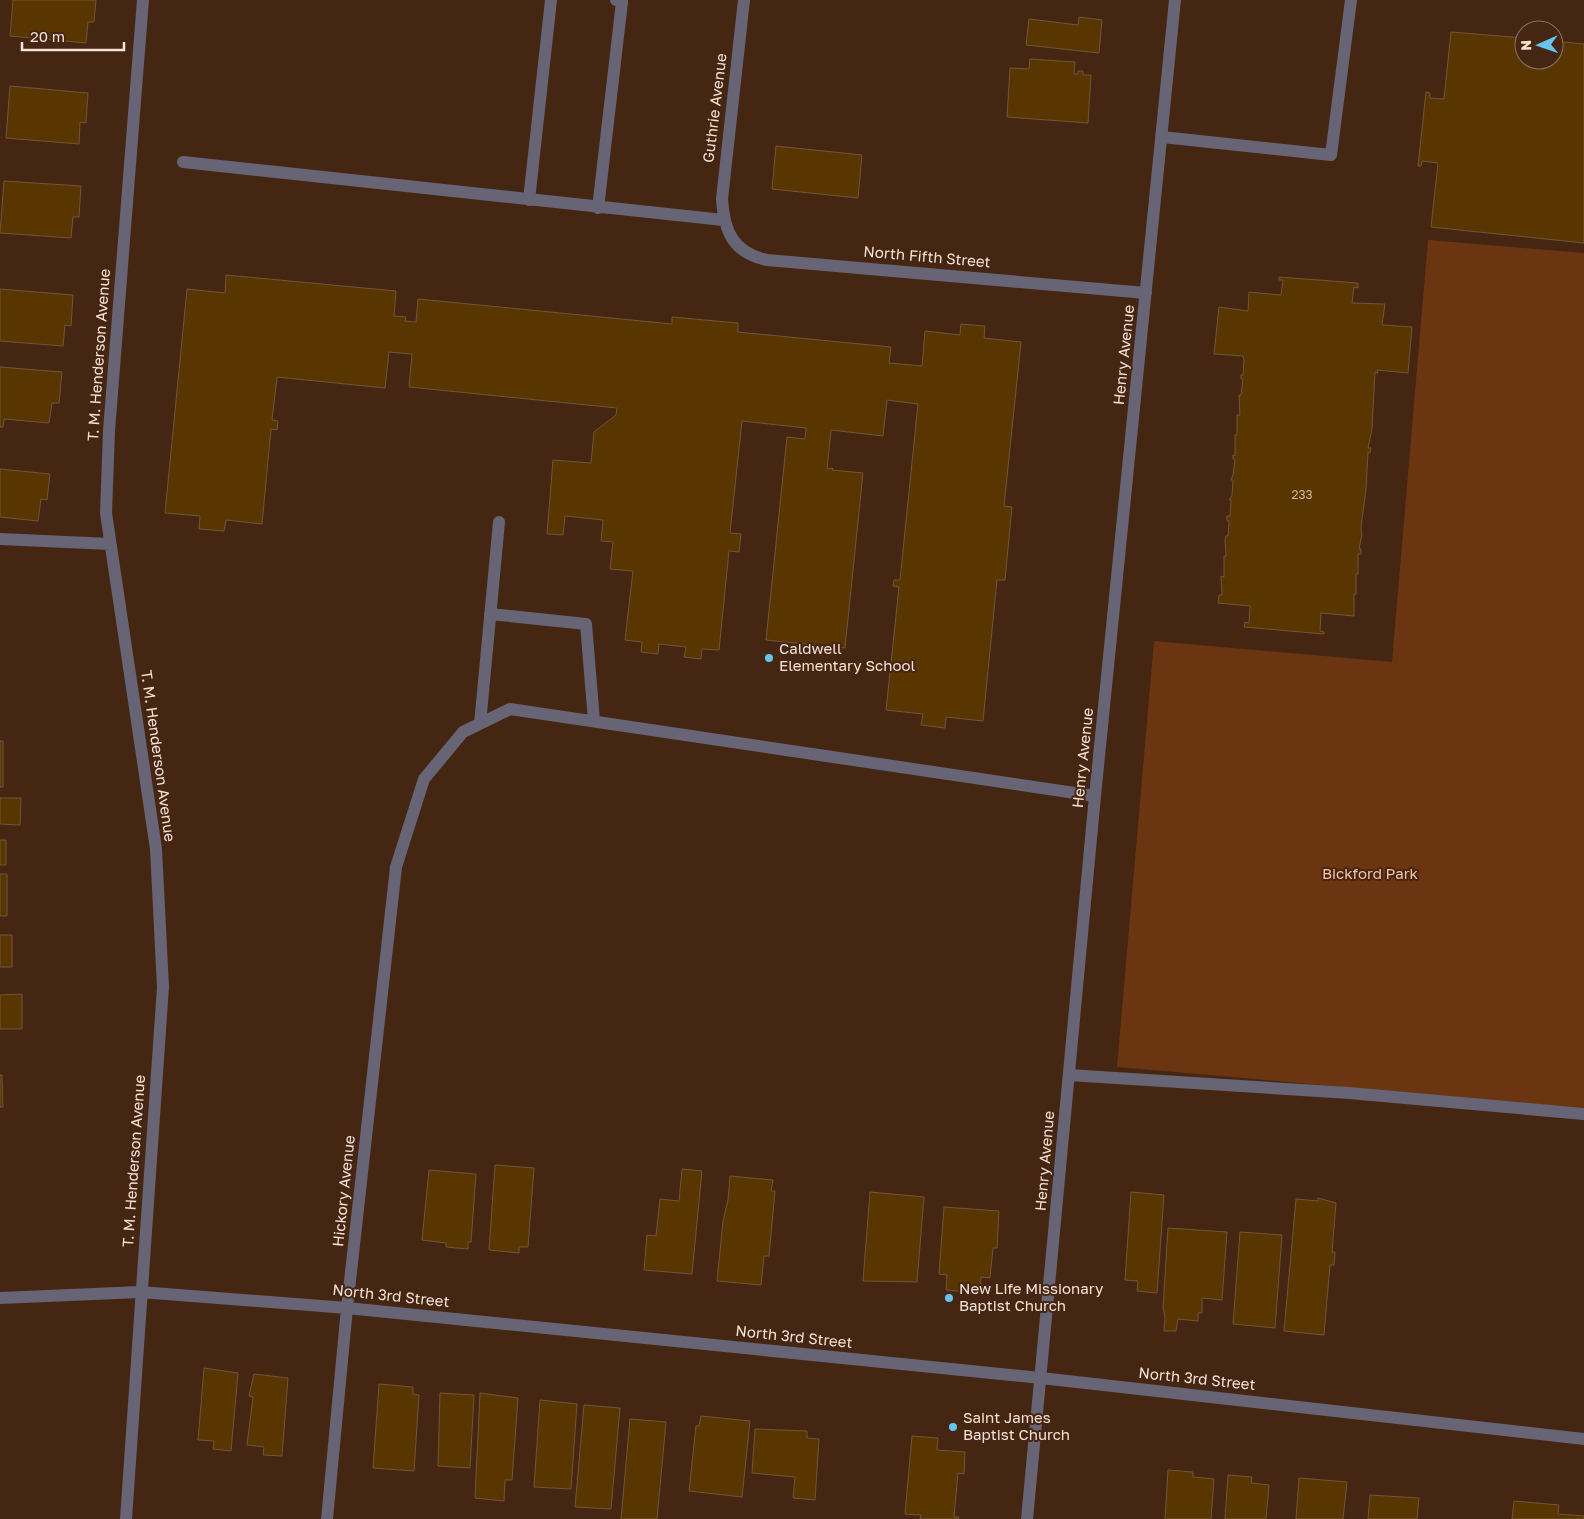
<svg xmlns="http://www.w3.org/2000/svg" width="1584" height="1519" font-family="'Golos Text',sans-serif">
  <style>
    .green { fill: #6c3511 }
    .building { fill: #593600; stroke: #705638 }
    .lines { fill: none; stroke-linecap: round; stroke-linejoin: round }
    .minor { stroke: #666475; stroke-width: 12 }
    .poi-dot { fill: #66c4ef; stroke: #452613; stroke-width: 2 }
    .labels { text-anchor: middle; stroke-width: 4; stroke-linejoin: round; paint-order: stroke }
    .number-label { font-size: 12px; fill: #d0b7a0 }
    .street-label { font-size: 15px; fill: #f7e2d6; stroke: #452613 }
    .poi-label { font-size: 15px; fill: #f7e2d6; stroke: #452613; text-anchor: start }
    .park-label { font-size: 15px; fill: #fcc3a3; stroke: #452613 }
  </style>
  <rect width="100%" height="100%" fill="#452613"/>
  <path class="green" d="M1428 240 1584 253V1108L1117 1067 1154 641 1392 662Z"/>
  <path class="building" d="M13 0H96L94 22H88L86 43 10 36Z
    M1079 17 1102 20 1099 53 1026 45 1029 19 1078 25Z
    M1451 32 1524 38V60H1554V41L1584 44V243L1431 227 1438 163 1422 161 1421 166H1418L1426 92 1430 93V98L1444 99Z
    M1030 59 1075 62 1074 74H1078V71H1083V75H1091L1088 123 1007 117 1010 68 1029 69Z
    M10 86 88 93 86 123 80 122 79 144 6 138Z
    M776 146 862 155 858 198 772 189Z
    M4 181 81 186 79 217H73L71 238 0 233Z
    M226 275 396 291 394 316 406 317 405 321 416 322 418 299 672 324V317L738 323V332L891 347 889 363 922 366 925 331 960 335 961 324 985 326 984 338 1021 342 1004 506 1012 507 1005 580H997L983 721 946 717 945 728 921 725 923 714 886 710 899 587 893 586 894 580H900L918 404 887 400 883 436 831 430 827 469 833 468 832 470 863 473 845 648 766 640 787 437 805 439 806 428 742 421 730 533 741 534 739 552 729 551 719 650 702 649 701 659 684 657 686 647 659 644 658 654 641 652 642 642 625 640 633 571 610 569 613 542 601 541 603 520 565 516 563 535 547 534 553 460 591 463 594 432 616 415 617 408 409 387 412 354 389 352 385 388 277 377 272 420 278 421 277 430 271 429 262 524 226 520 224 531 199 529 200 516 165 513 187 289 225 293Z
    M1279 277 1358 283V288L1354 287 1352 303 1385 304 1382 325 1412 327 1408 373 1377 370 1378 373 1375 372 1372 429 1368 448H1371L1370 453 1368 452 1366 489 1361 528 1362 534 1359 549H1361V554H1358V574H1356V594H1354V616L1321 613 1320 631 1324 632V634L1244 627 1245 622 1249 623 1250 606 1218 603 1219 595H1222L1221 576 1224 577V556H1226L1225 540 1226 536H1228L1229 521 1227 520V516H1230L1231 500H1229L1232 496 1233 480H1231L1233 475 1235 460 1233 459V455L1235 456V435H1237V415H1240L1239 395H1241L1243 379H1241V375H1243L1244 360 1243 356 1214 354 1219 307 1248 311 1249 292 1281 295 1283 280H1279Z
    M0 289 73 295 71 326 65 325 63 346 0 341Z
    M0 367 62 372 59 403H52L49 423 4 419 3 427H0Z
    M0 469 50 474 47 500 41 499 38 521 0 517Z
    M0 741H3V787H0Z
    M0 798H21L20 825 0 824Z
    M0 840H6V865H0Z
    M0 874H7V916H0Z
    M0 935H12V967H0Z
    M22 994V1029H0V995Z
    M0 1075H2L3 1107H0Z
    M495 1165 534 1168 528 1247H519V1253L489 1250Z
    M682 1169 702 1171 692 1274 644 1270 647 1235 656 1236 660 1199 679 1201Z
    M429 1170 476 1174 471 1242H468V1249L446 1247V1243L422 1240Z
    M730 1176 773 1180 771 1191H775L769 1256H764L761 1285 717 1281 723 1221 728 1200Z
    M870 1192 924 1197 917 1282 863 1281Z
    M1131 1192 1164 1195 1157 1293 1137 1291 1138 1281 1125 1280Z
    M1318 1198 1336 1203 1332 1252H1335L1334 1265H1330L1324 1335 1284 1331 1296 1199 1318 1201Z
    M944 1207 999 1211 997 1248H993L990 1278 981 1277 980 1293 946 1290 947 1275 939 1274Z
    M1168 1228 1227 1232 1222 1300 1202 1298V1313H1198V1321L1178 1319 1176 1331H1164L1165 1317 1163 1308Z
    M1240 1232 1282 1235 1275 1328 1233 1324Z
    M204 1368 238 1373 231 1451 213 1449 214 1441 198 1440Z
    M254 1374 288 1378 282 1456 263 1455 264 1447 247 1445 253 1397 249 1396Z
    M379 1384 413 1387V1394L419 1395 414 1471 373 1468Z
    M440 1393 474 1395 470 1468 438 1466Z
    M480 1393 518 1398 512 1480H505L504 1501 475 1498Z
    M540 1400 577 1404 571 1489 534 1487Z
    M584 1405 620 1408 611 1509 575 1507Z
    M701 1416 750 1421 742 1497 689 1491 696 1426H699Z
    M630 1419 666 1422 657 1519H621Z
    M755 1429 807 1431V1438L819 1439 815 1500 793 1498 795 1477 752 1473Z
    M912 1436 938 1438 937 1450 965 1452 964 1474 958 1473 954 1517H959L958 1519H920L921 1515 905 1514Z
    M1168 1470 1193 1472V1477L1214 1479 1211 1519H1165Z
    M1228 1475 1252 1477 1251 1483 1269 1485 1266 1519H1225Z
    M1299 1478 1347 1482 1343 1519H1296Z
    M1370 1495 1419 1498 1417 1519H1368Z
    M1514 1501 1559 1505 1558 1514 1584 1516V1519H1512Z"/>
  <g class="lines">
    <path class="minor" d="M744 0 722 199C724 231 733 253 767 260L1146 293
      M1162 137 1331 155 1351 0
      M183 162 723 220
      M529 200 551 0
      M598 208 622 2 616 0
      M0 539 110 544
      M490 614 586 624 594 721
      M480 724 499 522
      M1069 1075 1349 1093 1584 1114
      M0 1298 140 1292 347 1308 1041 1378 1584 1439
      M126 1519 163 987 156 849 106 513 109 431 143 0
      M327 1519 347 1308 396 867 424 779 463 732 510 709 1095 796
      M1027 1519 1095 796 1175 0"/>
  </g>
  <g class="poi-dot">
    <circle cx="769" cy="658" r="5"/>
    <circle cx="949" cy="1298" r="5"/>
    <circle cx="953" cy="1427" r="5"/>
  </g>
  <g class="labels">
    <g class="number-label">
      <text x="1302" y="499">233</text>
    </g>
    <g class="street-label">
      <text transform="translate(715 108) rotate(-83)" y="5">Guthrie Avenue</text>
      <text transform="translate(927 257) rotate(5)" y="5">North Fifth Street</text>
      <text transform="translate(99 355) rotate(-86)" y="5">T. M. Henderson Avenue</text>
      <text transform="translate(1124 355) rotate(-84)" y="5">Henry Avenue</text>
      <text transform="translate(158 756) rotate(82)" y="5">T. M. Henderson Avenue</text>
      <text transform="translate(1083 758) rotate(-84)" y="5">Henry Avenue</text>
      <text transform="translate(134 1161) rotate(-86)" y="5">T. M. Henderson Avenue</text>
      <text transform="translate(1045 1161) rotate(-85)" y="5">Henry Avenue</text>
      <text transform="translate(344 1191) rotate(-84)" y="5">Hickory Avenue</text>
      <text transform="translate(391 1296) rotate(6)" y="5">North 3rd Street</text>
      <text transform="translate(794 1337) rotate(6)" y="5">North 3rd Street</text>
      <text transform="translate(1197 1379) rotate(6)" y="5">North 3rd Street</text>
    </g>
    <g class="poi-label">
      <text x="779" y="654">Caldwell<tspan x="779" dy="17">Elementary School</tspan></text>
      <text x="959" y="1294">New Life Missionary<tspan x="959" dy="17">Baptist Church</tspan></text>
      <text x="963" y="1423">Saint James<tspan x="963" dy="17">Baptist Church</tspan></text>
    </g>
    <g class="park-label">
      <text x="1370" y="879">Bickford Park</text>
    </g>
  </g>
  <g transform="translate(1539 45) rotate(268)"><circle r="24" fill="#452613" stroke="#8c7161"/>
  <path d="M0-4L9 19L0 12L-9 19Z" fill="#66c4ef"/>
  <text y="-8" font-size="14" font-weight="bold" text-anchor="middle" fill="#f7e2d6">N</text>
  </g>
  <path d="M22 42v8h102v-8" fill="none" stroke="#f7e2d6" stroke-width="2.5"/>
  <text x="30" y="42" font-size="15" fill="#f7e2d6" stroke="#452613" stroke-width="4" paint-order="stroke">20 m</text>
</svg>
